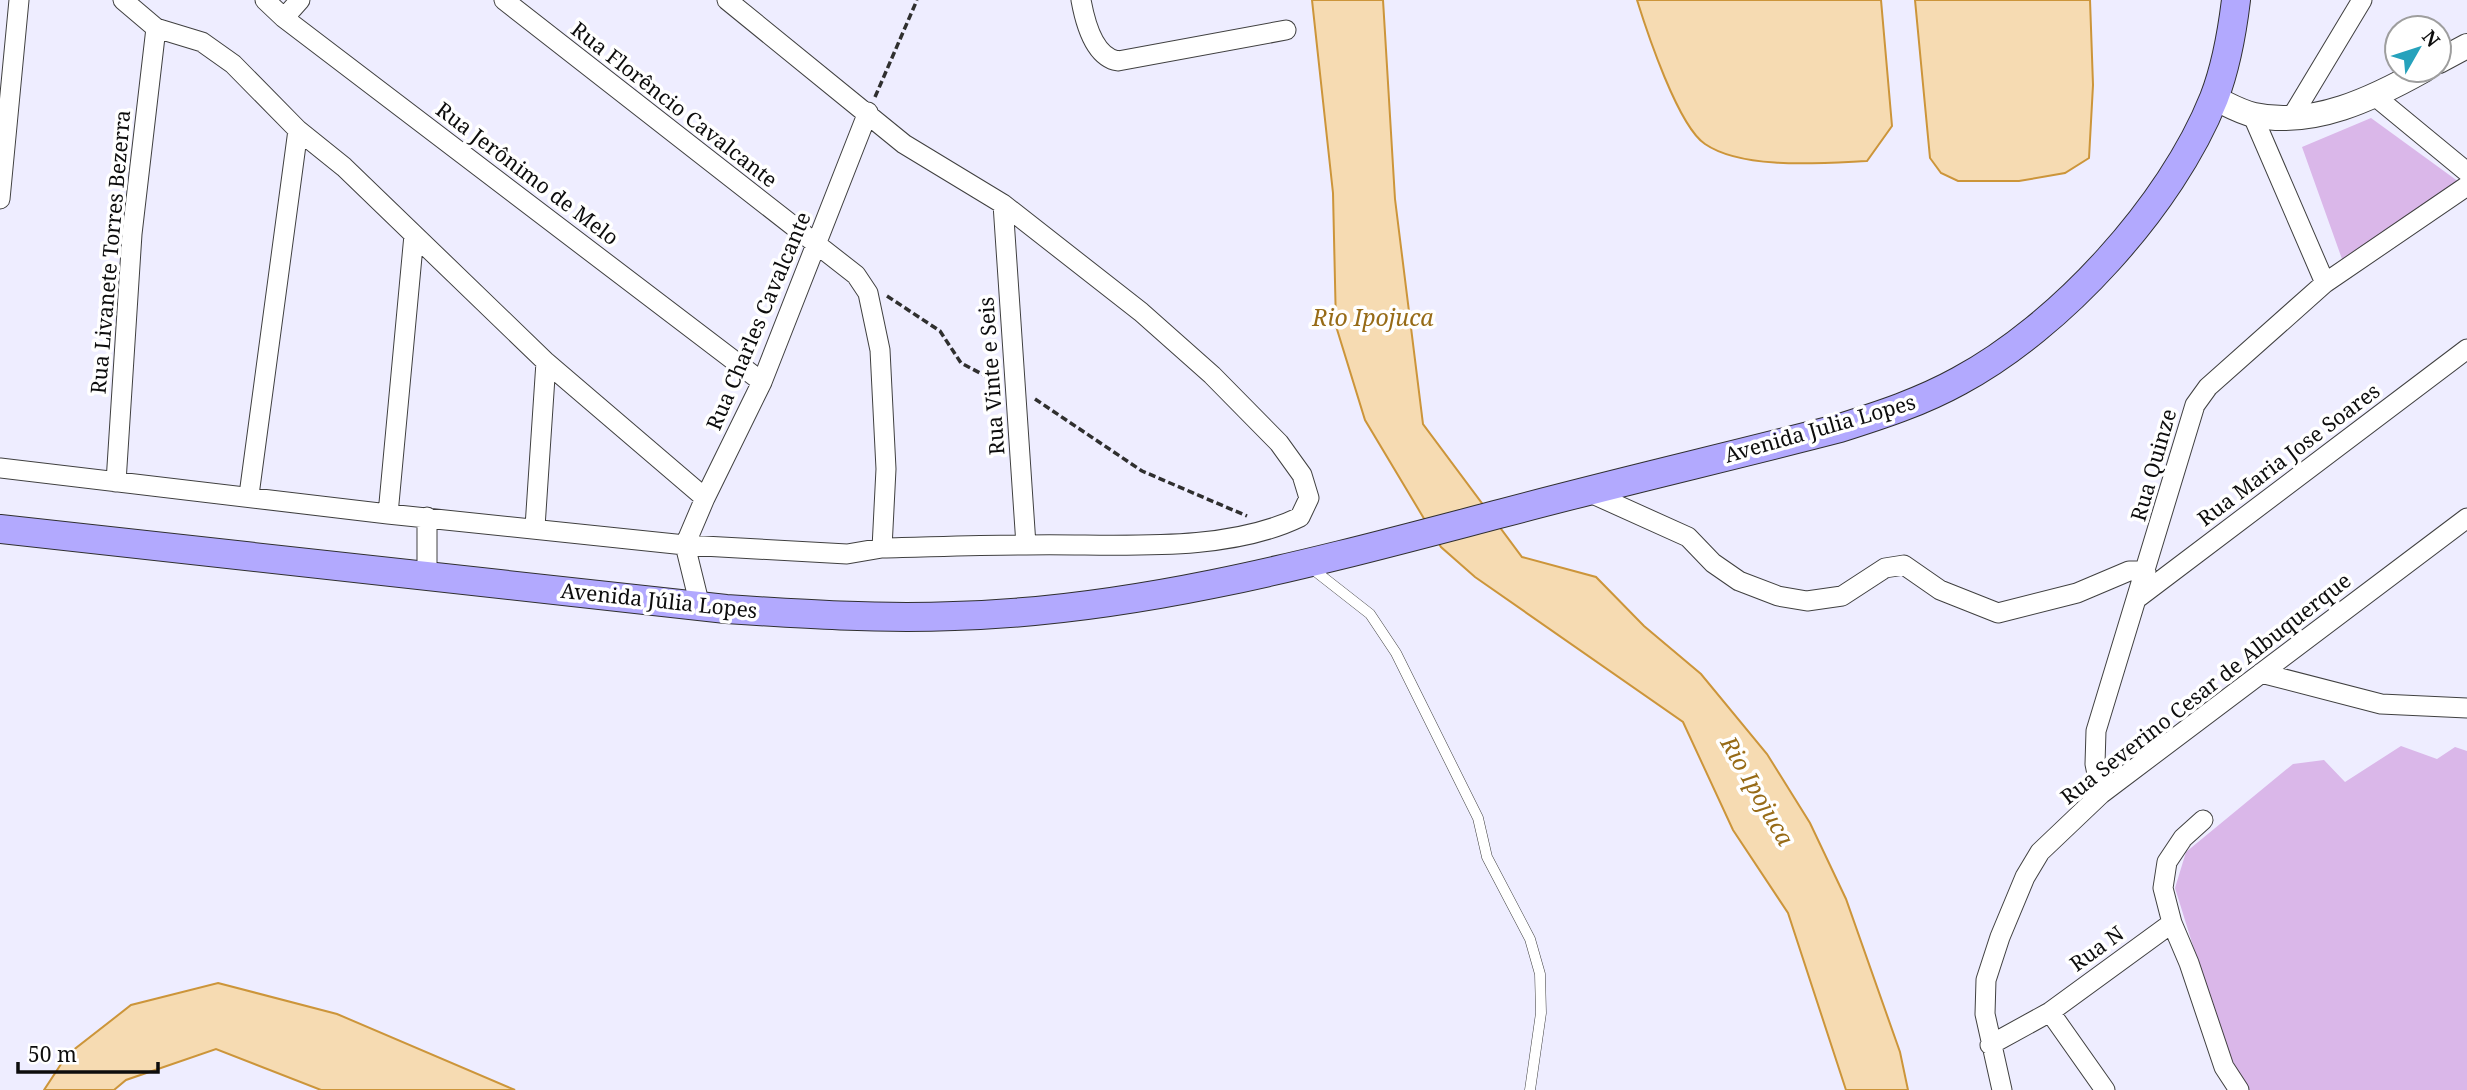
<svg xmlns="http://www.w3.org/2000/svg" width="2467" height="1090" font-family="'Noto Serif',serif">
  <style>
    .green { fill: #dab7e9 }
    .water { fill: #f6dbb2; stroke: #cc953a; stroke-width: 2 }
    .lines { fill: none; stroke-linecap: round; stroke-linejoin: round }
    .service-casing { stroke: #404040; stroke-width: 11 }
    .minor-casing { stroke: #404040; stroke-width: 21 }
    .tertiary-casing { stroke: #404040; stroke-width: 26 }
    .secondary-casing { stroke: #2f2f2f; stroke-width: 30 }
    .path { stroke: #2f2f2f; stroke-width: 3.5; stroke-dasharray: 7 3.5; stroke-linecap: butt }
    .service { stroke: #fff; stroke-width: 10 }
    .minor { stroke: #fff; stroke-width: 19 }
    .tertiary { stroke: #fff; stroke-width: 24 }
    .secondary { stroke: #b2a9fe; stroke-width: 28 }
    .labels { text-anchor: middle; stroke-width: 7; stroke-linejoin: round; paint-order: stroke }
    .street-label { font-size: 21px; fill: #0d0d0d; stroke: #fff }
    .water-label { font-size: 23px; font-style: italic; fill: #976b17; stroke: #fff }
  </style>
  <rect width="100%" height="100%" fill="#eeedff"/>
  <path class="green" d="M2371 118 2459 182 2342 259 2302 147Z
    M2401 746 2437 759 2455 747 2467 751V1090H2247L2231 1068 2175 888 2186 852 2293 764 2324 760 2345 782Z"/>
  <path class="water" d="M1312 0H1383L1395 199 1423 424 1522 557 1596 577 1644 626 1701 674 1767 754 1810 823 1846 899 1900 1052 1908 1090H1846L1788 913 1733 830 1683 722 1475 577 1441 547 1365 420 1336 326 1333 193Z
    M1637 0H1881L1892 126 1867 161C1822 163 1743 170 1705 144 1678 126 1647 32 1637 0Z
    M1915 0H2090L2093 85 2089 158 2065 173 2019 181H1958L1941 173 1930 158Z
    M218 983 337 1014 515 1090H321L216 1049 126 1080 114 1090H44L67 1055 131 1005Z"/>
  <g class="lines">
    <defs>
      <path id="service" d="M1310 567 1370 614 1396 653 1478 818 1487 857 1530 939 1540 974 1541 1013 1530 1090"/>
      <path id="minor" d="M123 0 156 28 202 42 233 64 298 130 344 167 546 362 705 498
        M265 0 284 18 762 382
        M504 0 856 275 868 293 880 350 886 469 882 548
        M1081 0C1085 22 1094 57 1118 61L1286 30
        M284 18 300 0
        M2376 97 2467 172
        M2252 114 2325 283
        M2291 118 2362 0
        M0 199 19 0
        M1003 204 1026 545
        M0 468 388 514 685 545 847 554 882 548C930 547 978 545 1026 545 1112 543 1222 555 1300 517L1309 498 1302 475 1279 443 1212 375 1141 312 1003 204 904 144 727 0
        M116 482 132 234 156 28
        M1586 491 1688 537 1713 563 1739 581 1778 596 1807 601 1842 596 1885 568 1904 565 1940 590 1998 613 2077 593 2129 571H2146
        M249 495 298 130
        M388 514 414 235
        M535 527 546 362
        M685 545 705 498 762 382 868 112
        M685 545 700 606
        M427 576V517
        M2139 597 2467 349
        M2261 673 2381 704 2467 708
        M2101 794 2095 764 2096 731 2195 405 2208 387 2325 283 2467 186
        M2203 820 2183 838 2167 862 2163 888 2172 923 2189 963 2224 1067 2239 1090
        M2050 1012 2105 1090
        M1990 1045 2050 1012 2172 923
        M2002 1090 1985 1014 1986 980 2000 937 2025 877 2040 852 2101 794 2467 518"/>
      <path id="tertiary" d="M2439 61 2467 46
        M2214 98C2227 104 2240 112 2254 115 2313 128 2374 98 2424 70"/>
      <path id="secondary" d="M0 529 726 609C802 614 879 619 954 616 1141 611 1323 560 1503 513 1615 483 1728 457 1840 428 1881 415 1921 402 1959 381 2060 327 2171 206 2214 98 2226 67 2232 33 2236 0"/>
    </defs>
    <use href="#service" class="service-casing"/>
    <use href="#minor" class="minor-casing"/>
    <use href="#tertiary" class="tertiary-casing"/>
    <use href="#secondary" class="secondary-casing"/>
    <path class="path" d="M875 97 917 0
      M887 296 940 331 961 363 997 382
      M1035 399 1142 471 1247 516"/>
    <use href="#service" class="service"/>
    <use href="#minor" class="minor"/>
    <use href="#tertiary" class="tertiary"/>
    <use href="#secondary" class="secondary"/>
  </g>
  <g class="labels">
    <g class="street-label">
      <text transform="translate(674 105) rotate(38)" y="7">Rua Florêncio Cavalcante</text>
      <text transform="translate(527 174) rotate(37)" y="7">Rua Jerônimo de Melo</text>
      <text transform="translate(111 252) rotate(-85)" y="7">Rua Livanete Torres Bezerra</text>
      <text transform="translate(759 321) rotate(-67)" y="7">Rua Charles Cavalcante</text>
      <text transform="translate(992 376) rotate(-94)" y="7">Rua Vinte e Seis</text>
      <text transform="translate(1820 429) rotate(-16)" y="7">Avenida Julia Lopes</text>
      <text transform="translate(2289 455) rotate(-37)" y="7">Rua Maria Jose Soares</text>
      <text transform="translate(2154 465) rotate(-74)" y="7">Rua Quinze</text>
      <text transform="translate(659 601) rotate(6)" y="7">Avenida Júlia Lopes</text>
      <text transform="translate(2206 689) rotate(-38)" y="7">Rua Severino Cesar de Albuquerque</text>
      <text transform="translate(2097 949) rotate(-36)" y="7">Rua N</text>
    </g>
    <g class="water-label">
      <text x="1373" y="326">Rio Ipojuca</text>
      <text transform="translate(1757 791) rotate(60)" y="8">Rio Ipojuca</text>
    </g>
  </g>
  <g transform="translate(2418 49) rotate(51)"><circle r="33" fill="#ffffff" stroke="#9e9e9e" stroke-width="2"/>
  <path d="M0-5L12 26L0 18L-12 26Z" fill="#26a2bc"/>
  <text y="-10" font-size="19" font-weight="bold" text-anchor="middle" fill="#0d0d0d">N</text>
  </g>
  <path d="M18 1062v10h140v-10" fill="none" stroke="#0d0d0d" stroke-width="3.5"/>
  <text x="28" y="1062" font-size="21" fill="#0d0d0d" stroke="#ffffff" stroke-width="5" paint-order="stroke">50 m</text>
</svg>
